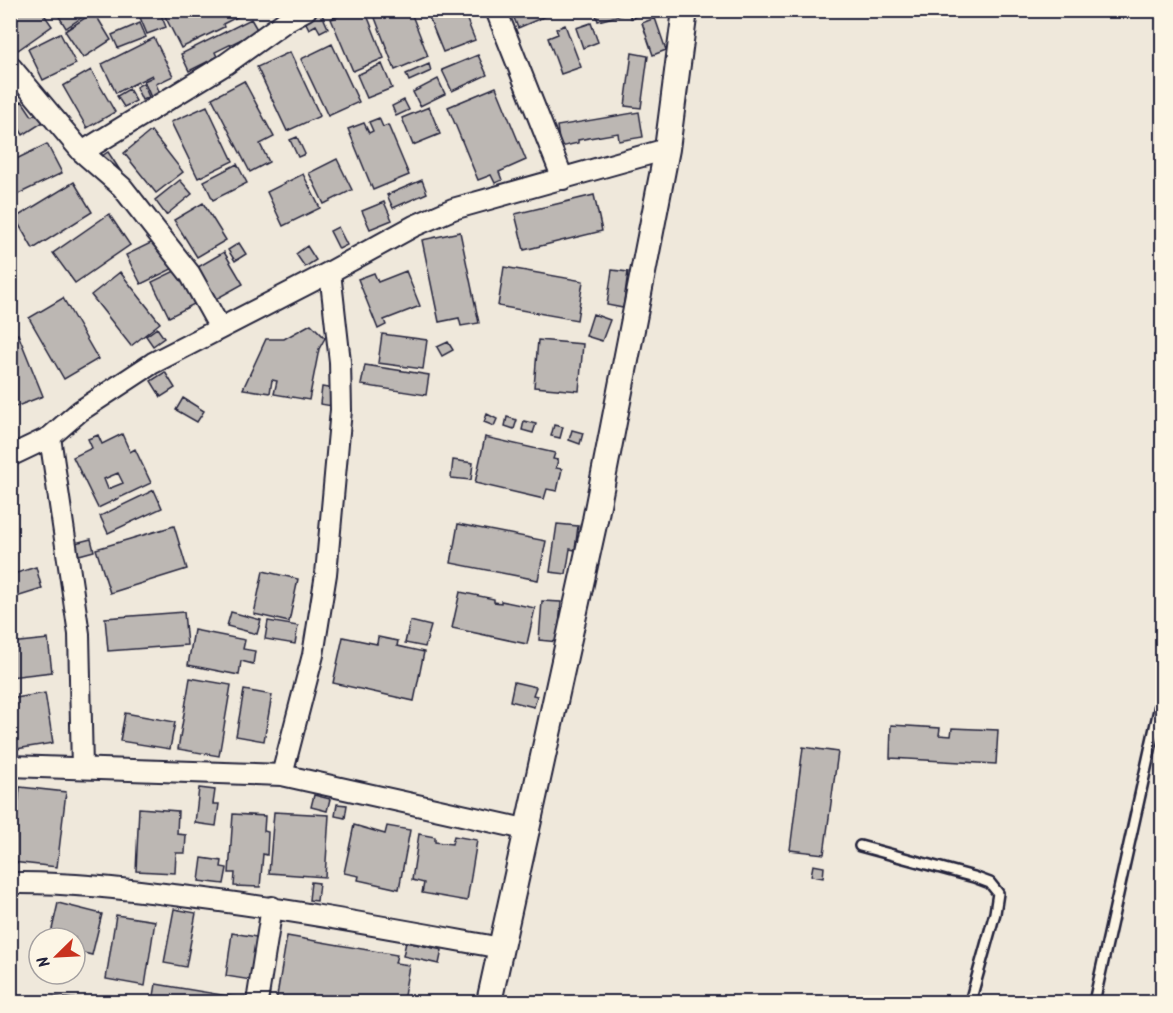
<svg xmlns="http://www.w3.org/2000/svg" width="1173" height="1013" font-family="Kalam,sans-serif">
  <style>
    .building { fill: #bcb7b3; stroke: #22223b; stroke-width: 1.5; fill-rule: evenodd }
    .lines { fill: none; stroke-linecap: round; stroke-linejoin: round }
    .service-casing { stroke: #22223b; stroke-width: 14 }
    .minor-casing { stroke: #22223b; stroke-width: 24 }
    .tertiary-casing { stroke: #22223b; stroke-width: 28 }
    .service { stroke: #fcf5e5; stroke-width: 9 }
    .minor { stroke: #fcf5e5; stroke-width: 20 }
    .tertiary { stroke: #fcf5e5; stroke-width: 24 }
  </style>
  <rect width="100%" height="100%" fill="#efe8db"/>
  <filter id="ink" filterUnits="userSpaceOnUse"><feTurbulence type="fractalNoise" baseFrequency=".0167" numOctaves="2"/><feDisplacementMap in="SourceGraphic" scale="12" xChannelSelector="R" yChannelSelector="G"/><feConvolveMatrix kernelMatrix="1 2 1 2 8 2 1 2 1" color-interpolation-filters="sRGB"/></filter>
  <g filter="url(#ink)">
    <path class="building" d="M10 10H41L52 26 18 50 10 40Z
      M55 10H93L66 28Z
      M149 10H159L166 27 147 34 139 15Z
      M177 10H241L243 14 223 24 224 27 181 48 165 16Z
      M316 10H320L328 28 320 32 316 25 309 29 303 17Z
      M353 10H365L384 58 353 71 331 19Z
      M372 10H410L428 56 395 70Z
      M426 10H463L475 40 443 52Z
      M511 10H560L518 28Z
      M600 10H620L621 15 598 21 595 12Z
      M627 10H647L648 12 631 18Z
      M94 12 111 40 83 58 65 31Z
      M655 18 666 50 653 55 642 23Z
      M251 19 258 31 215 52 217 57 189 71 181 54Z
      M140 23 146 37 118 48 112 35Z
      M591 23 598 42 583 48 576 28Z
      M565 25 581 67 561 74 548 38 558 34 556 29Z
      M60 33 76 64 43 80 28 49Z
      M154 38 173 76 156 84 162 98 153 102 144 81 153 77 152 75 116 93 102 64Z
      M332 44 359 102 328 116 301 59Z
      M290 52 320 116 287 131 257 67Z
      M632 53 648 56 641 108 625 106Z
      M478 55 487 75 452 91 442 70Z
      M382 64 392 88 367 98 357 75Z
      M429 64 431 71 409 81 406 74Z
      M91 70 115 112 87 128 63 86Z
      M438 79 445 94 420 106 413 92Z
      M244 81 274 137 260 144 269 162 250 172 212 98Z
      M143 83 149 97 142 100 136 87Z
      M496 87 526 160 499 172 502 180 495 183 491 175 478 180 448 107Z
      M129 89 136 101 124 107 117 96Z
      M404 100 409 110 396 116 392 106Z
      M22 101 32 116 39 111 45 121 23 135 10 114V108Z
      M207 106 233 161 198 178 171 122Z
      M429 107 440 134 413 145 402 118Z
      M639 112 643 137 619 141 618 133 578 140V143L560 147 557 126Z
      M379 118 383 127 388 125 409 175 373 190 348 129 364 123 369 133 373 131 369 122Z
      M151 131 183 172 156 193 124 153Z
      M297 137 305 154 298 157 290 140Z
      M47 144 62 173 10 198V162Z
      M108 152 125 178 99 158Z
      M337 159 352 190 324 204 309 173Z
      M237 164 247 183 213 200 204 181Z
      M303 174 320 208 283 226 267 192Z
      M180 180 192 194 166 215 155 200Z
      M422 180 427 193 393 208 387 195Z
      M74 182 92 212 33 249 15 218Z
      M594 195 602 231 524 250 515 214Z
      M384 202 392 220 370 229 362 211Z
      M203 203 226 240 197 257 174 220Z
      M109 214 130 245 75 283 53 253Z
      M338 227 347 245 339 249 330 231Z
      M460 232 479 323 461 326 459 318 439 322 422 240Z
      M165 236 180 265 141 284 126 255Z
      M239 243 246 254 235 261 228 250Z
      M307 246 316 260 305 267 296 254Z
      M224 252 243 284 216 299 198 267Z
      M183 267 200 301 169 317 152 282Z
      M504 267 583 281 577 320 498 306Z
      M612 270 628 272 623 308 607 305Z
      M406 271 420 306 384 320 386 325 378 329 358 279 374 273 378 282Z
      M120 272 160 323 131 346 91 295Z
      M63 298 98 359 64 379 29 318Z
      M593 314 610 320 602 341 586 336Z
      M311 324 325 338 319 349 309 400 274 394 277 381 272 380 270 393 243 389 266 339H284Z
      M157 328 164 338 153 346 146 336Z
      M18 334 43 396 10 409V337Z
      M382 334 427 340 423 369 378 363Z
      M538 340 583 344 579 391 534 387Z
      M448 342 453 350 442 356 437 347Z
      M365 365 429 375 426 395 361 385Z
      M165 372 175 388 161 397 151 381Z
      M322 387 334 389 332 406 320 404Z
      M183 398 204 411 197 422 176 410Z
      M487 414 497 419 494 426 484 422Z
      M507 417 517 420 514 429 505 426Z
      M524 421 536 424 533 433 522 430Z
      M554 425 563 427 560 438 551 436Z
      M572 430 583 433 580 444 569 440Z
      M122 434 130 452 135 449 151 483 98 508 73 457 92 448 88 439 98 435 102 444ZM118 473 123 483 108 489 104 479Z
      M485 437 555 453 553 459 558 460 556 468 562 469 557 491 547 489 544 499 475 483Z
      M453 460 473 463 471 480 451 478Z
      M154 490 162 508 108 533 100 516Z
      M458 524 546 541 538 580 451 563Z
      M557 524 578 526 575 550 570 549 566 574 550 572Z
      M174 526 187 569 110 593 96 549Z
      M91 539 94 551 79 555 75 543Z
      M36 567 42 589 10 599V575Z
      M263 571 298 579 289 622 254 614Z
      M460 592 494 599V602L501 603V601L535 608 527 644 452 628Z
      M542 601 561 602 558 642 539 640Z
      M184 612 187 645 108 651 105 618Z
      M231 612 261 620 257 634 227 626Z
      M268 621 298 626 295 644 265 639Z
      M410 621 431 626 425 647 405 643Z
      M194 630 245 640 243 649 255 651 253 664 241 661 239 675 188 665Z
      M343 637 377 644 378 637 398 641 397 646 424 652 414 701 333 683Z
      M48 639 52 672 10 677V643Z
      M190 678 231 685 219 756 178 749Z
      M514 682 536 687 533 695 537 696 534 707 510 701Z
      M244 690 272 695 264 741 236 736Z
      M45 693 53 743 10 750V699Z
      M125 713 175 722 170 749 120 741Z
      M891 725 940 728 939 735 951 736 952 728 998 730 996 764 890 758Z
      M803 747 838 752 824 854 790 850Z
      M20 787 66 792 57 867 12 862Z
      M199 788 215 790 213 804H219L216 826 195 823Z
      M314 795 330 799 327 811 311 807Z
      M337 804 347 805 345 818 335 816Z
      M139 808 178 811 177 834 186 835 185 853H176L175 873 136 871Z
      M274 812 329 815 325 877 269 873Z
      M233 814 265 816 264 831 268 832 267 855 263 854 260 887 234 886 235 873H229Z
      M354 825 385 834 387 826 410 830 399 889 358 880 359 876 344 873Z
      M419 834 435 837V842L452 844 454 836 477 840 467 901 422 893 424 883 412 880Z
      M202 858 222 861 221 867 227 868 224 884 199 881Z
      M813 865 824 867 823 878 811 876Z
      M311 882 319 883 317 901 309 900Z
      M58 903 102 914 92 955 75 951V938H50Z
      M174 909 196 913 186 967 164 963Z
      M116 915 155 921 145 986 106 979Z
      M232 933 263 938 257 981 226 976Z
      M287 936 397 955 395 963 409 965 403 1002H339L316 999 315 1002H276Z
      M406 942 442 950 439 964 403 956Z
      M156 984 240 998 239 1002H153Z
      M55 997 92 1001V1002H54Z"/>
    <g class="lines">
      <defs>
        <path id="service" d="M860 846 974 877 990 883 998 893 995 913 970 1002
          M1094 1002 1162 696"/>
        <path id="minor" d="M496 10 563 179
          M10 66 82 152 122 187 190 274 220 328
          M82 152 226 64 286 21 306 10
          M50 437 79 634 82 768
          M10 456 50 437 80 411 153 363 330 272 414 226 453 209 667 149
          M10 766 282 775 529 830
          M282 775 313 655 326 574 341 410 340 362 330 272
          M10 883C69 882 125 889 182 896 289 909 395 929 501 948
          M257 1002 272 907"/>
        <path id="tertiary" d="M489 1002 595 520 667 149 685 10"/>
      </defs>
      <use href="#service" class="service-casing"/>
      <use href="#minor" class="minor-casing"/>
      <use href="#tertiary" class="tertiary-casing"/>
      <use href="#service" class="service"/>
      <use href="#minor" class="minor"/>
      <use href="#tertiary" class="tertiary"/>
    </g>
  </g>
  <rect width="1173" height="1013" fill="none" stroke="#fcf5e5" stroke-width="36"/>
  <rect x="18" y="18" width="1137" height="977" fill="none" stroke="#22223b" stroke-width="2" filter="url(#ink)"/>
  <g transform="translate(57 956) rotate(246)"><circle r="28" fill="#fcf5e5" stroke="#a5a1a1" stroke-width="1.5"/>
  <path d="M0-4.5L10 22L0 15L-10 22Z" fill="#c8321e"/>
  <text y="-9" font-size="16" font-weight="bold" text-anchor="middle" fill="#22223b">N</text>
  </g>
</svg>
